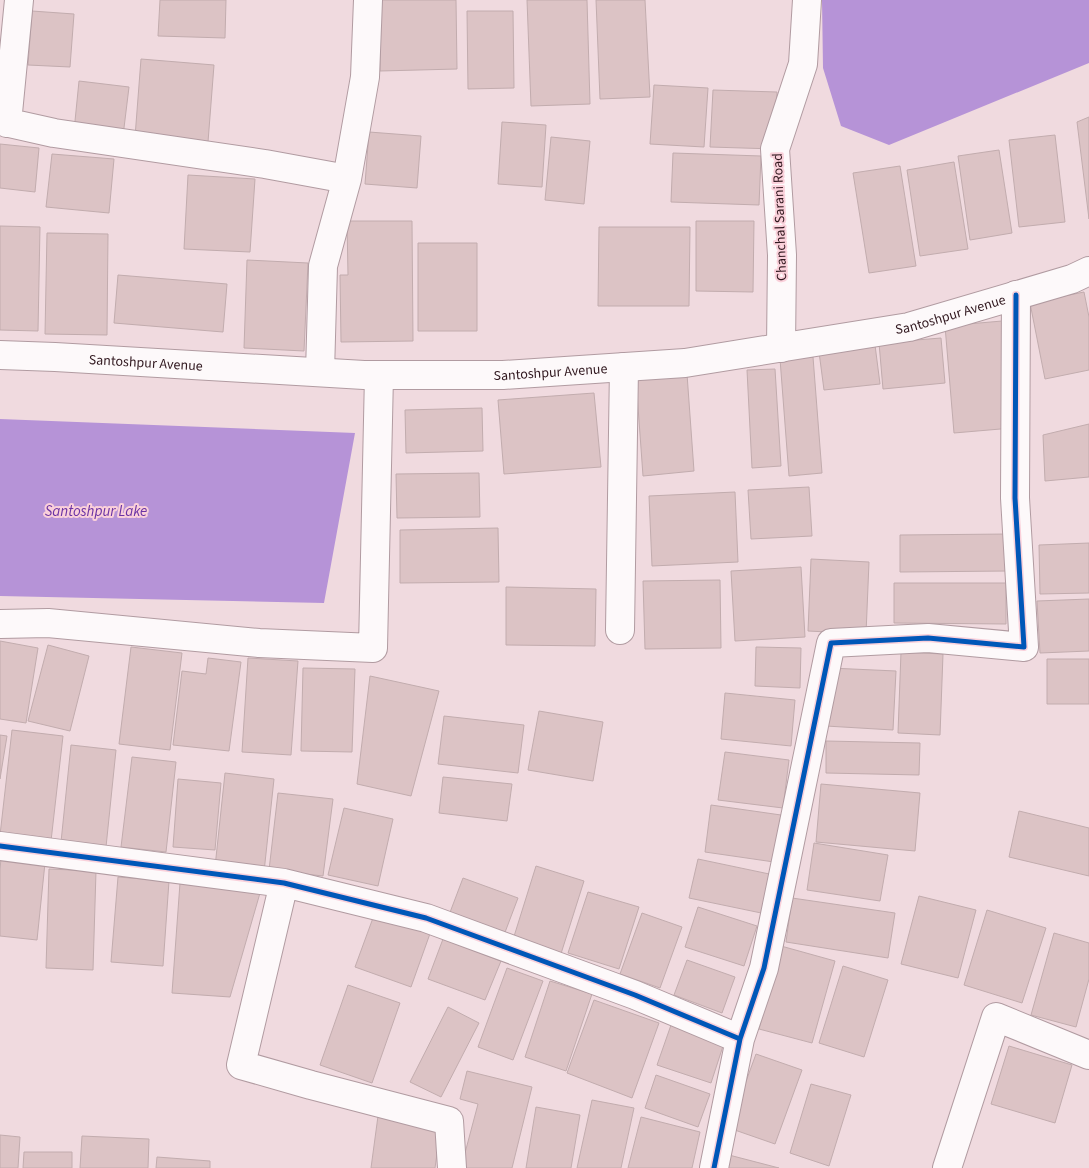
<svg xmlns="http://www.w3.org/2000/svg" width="1089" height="1168" font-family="'Source Sans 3',sans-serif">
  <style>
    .water { fill: #b693d7 }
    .building { fill: #dcc3c5; stroke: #c2acae }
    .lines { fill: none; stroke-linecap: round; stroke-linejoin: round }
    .street-casing { stroke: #b19ba1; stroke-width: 30 }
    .secondary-casing { stroke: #b19ba1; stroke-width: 30 }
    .street { stroke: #fdf9fa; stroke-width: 28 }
    .secondary { stroke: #fdf9fa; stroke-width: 28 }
    .cycleway-casing { stroke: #fad0da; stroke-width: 8 }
    .cycleway { stroke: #0057b8; stroke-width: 5 }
    .labels { text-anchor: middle; stroke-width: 4; stroke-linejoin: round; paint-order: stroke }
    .street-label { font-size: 14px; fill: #30171e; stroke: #fad0da }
    .water-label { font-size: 15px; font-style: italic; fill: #6b33a4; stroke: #fad0da }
  </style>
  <rect width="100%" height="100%" fill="#f0dadf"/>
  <path class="water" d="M822 0H1089V63L889 145 841 126 823 68Z
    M0 419 355 433 324 603 0 596Z"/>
  <path class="building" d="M160 0H226L225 38 158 36Z
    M380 0H456L457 69 380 71Z
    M527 0H587L590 104 531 106Z
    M596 0H645L650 97 600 99Z
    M32 11 74 14 70 67 28 65Z
    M467 11H513L514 88 468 89Z
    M141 59 214 65 208 142 135 137Z
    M79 81 129 87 123 136 74 131Z
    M654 85 708 88 704 147 650 144Z
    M713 90 777 92 775 149 710 147Z
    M1089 117V219L1077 122Z
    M502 122 546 125 542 187 498 184Z
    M369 132 421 136 417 188 365 184Z
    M1055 135 1065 222 1019 227 1009 140Z
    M551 137 590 141 584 204 545 200Z
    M0 144 39 148 35 192 0 188Z
    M999 150 1012 233 970 240 958 156Z
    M673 153 761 156 759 205 671 202Z
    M52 154 114 159 109 213 46 207Z
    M954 162 968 249 920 256 907 170Z
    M900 166 916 266 869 273 853 173Z
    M188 175 255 179 250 252 184 249Z
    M347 221H412L413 341 341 342 340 275H348Z
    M696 221H754L753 292 696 291Z
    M0 226 40 227 38 331 0 330Z
    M599 227H690L689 306H598Z
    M47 233 108 234 107 335 45 334Z
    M418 243H477V331H418Z
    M247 260 308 263 304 351 244 348Z
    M118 275 227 284 223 332 114 323Z
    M1084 292 1089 317V370L1045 379 1030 303Z
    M1002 321 1012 428 954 433 945 326Z
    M941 338 945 383 883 389 879 343Z
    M875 345 880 384 824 390 819 352Z
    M813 357 822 473 789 476 780 359Z
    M775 369 781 466 752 468 747 370Z
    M687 374 694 471 643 476 636 379Z
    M594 393 601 467 504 474 498 400Z
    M482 408 483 451 406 453 405 410Z
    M1089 424V477L1045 481 1043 435Z
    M479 473 480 517 397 518 396 474Z
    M809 487 812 536 751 539 748 490Z
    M735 492 738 562 652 566 649 496Z
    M498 528 499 582 400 583V530Z
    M1009 534V571L900 572V535Z
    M1089 543V593L1040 594 1039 545Z
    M811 559 869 562 866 634 808 631Z
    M801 567 805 637 735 641 731 571Z
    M720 580 721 648 645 649 643 581Z
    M894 583H1006V624L894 623Z
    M506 587 596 589 595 646 506 645Z
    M1089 599V651L1040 653 1037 601Z
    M0 641 38 648 26 723 0 719Z
    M48 645 89 656 70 731 28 721Z
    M131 647 182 653 170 750 119 744Z
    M756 647 801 648 800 688 755 686Z
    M901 652 943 654 940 735 898 733Z
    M208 658 241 662 229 751 173 745 182 671 206 674Z
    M248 658 298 661 291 755 242 752Z
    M1047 659H1089V704H1047Z
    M303 668 355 669 352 752 301 751Z
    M830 668 896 671 893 730 826 726Z
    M370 676 439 691 411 796 357 784Z
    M725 693 795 700 791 746 721 739Z
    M539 711 603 722 593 781 528 770Z
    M444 716 524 725 518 773 438 764Z
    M12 730 63 736 51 841 0 835Z
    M0 735 7 736 0 779Z
    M826 741 920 743 919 775 826 773Z
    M71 745 116 750 106 847 61 842Z
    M725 752 789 760 783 808 718 800Z
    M132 757 176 762 166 852 121 847Z
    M225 773 274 779 264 872 215 867Z
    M443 777 512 784 507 821 439 813Z
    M178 779 221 783 215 850 173 847Z
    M821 784 920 793 915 851 816 842Z
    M278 793 333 799 323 876 269 870Z
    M711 805 781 815 774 862 705 852Z
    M344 808 393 819 378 886 328 875Z
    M1019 811 1089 828V876L1009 857Z
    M814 843 888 855 880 901 807 890Z
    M1 858 45 863 37 940 0 936V870Z
    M698 859 774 875 766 914 689 898Z
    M536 866 584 881 559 960 511 946Z
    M49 869 96 871 93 970 46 968Z
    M118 877 169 881 163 966 111 962Z
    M463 878 518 898 504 935 449 915Z
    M180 883 260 893 230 997 172 993Z
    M588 892 639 907 619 969 568 953Z
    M919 896 976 910 958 978 901 964Z
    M792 898 895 913 888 958 786 942Z
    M377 907 432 928 411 987 355 967Z
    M698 907 757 926 744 966 685 947Z
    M987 910 1046 928 1022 1003 964 985Z
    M642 913 682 927 660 988 620 974Z
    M1054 933 1089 943V979L1076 1027 1031 1015Z
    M443 939 501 961 485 1000 428 979Z
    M781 946 835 961 812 1043 759 1029Z
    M687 960 735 977 722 1013 674 995Z
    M843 966 888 980 864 1057 819 1043Z
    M507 968 543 981 513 1060 478 1047Z
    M550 981 592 994 566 1071 525 1057Z
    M348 985 400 1003 372 1083 320 1065Z
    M594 1000 659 1023 632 1098 567 1073Z
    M448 1007 479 1023 441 1097 410 1082Z
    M671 1025 724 1043 711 1083 657 1065Z
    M1009 1046 1072 1065 1055 1123 991 1104Z
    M756 1054 802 1070 775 1144 729 1128Z
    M467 1071 532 1087 512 1168H461L478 1104 460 1099Z
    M656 1075 710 1094 698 1127 645 1108Z
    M811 1084 851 1095 829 1166 790 1153Z
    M592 1100 634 1108 621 1168H577Z
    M536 1107 580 1115 571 1168H526Z
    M378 1116 441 1124 435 1168H371Z
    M641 1117 700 1132 692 1168H628Z
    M0 1135 20 1137 18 1168H0Z
    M82 1136 149 1139 148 1168H80Z
    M24 1152H72V1168H23Z
    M729 1155 779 1168H725Z
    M157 1157 210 1161V1168H156Z"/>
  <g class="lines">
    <defs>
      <path id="street" d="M0 121 54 133 265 164 347 179
        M7 123 19 0
        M781 348 782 255 775 149 803 64 807 0
        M320 372 323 266 347 179 365 77 368 0
        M0 624 48 623 259 643 373 648 379 375
        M620 630 624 367
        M0 846 284 883 426 918 635 995 740 1039
        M284 883 241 1065 311 1085 449 1121 452 1168
        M714 1168 740 1039 764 968 831 643 928 638 1024 647 1015 498 1016 295
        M947 1168 996 1017 1089 1055"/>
      <g id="secondary">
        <path id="s1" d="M0 355 55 357 364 375H503L685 363 909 327 1072 279 1089 271"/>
      </g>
    </defs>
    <use href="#street" class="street-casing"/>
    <use href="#secondary" class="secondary-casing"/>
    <use href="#street" class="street"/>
    <use href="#secondary" class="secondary"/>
    <defs>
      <path id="cycleway" d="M0 846 284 883 426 918 635 995 740 1039
        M714 1168 740 1039 764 968 831 643 928 638 1024 647 1015 498 1016 295"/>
    </defs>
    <use href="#cycleway" class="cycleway-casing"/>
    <use href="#cycleway" class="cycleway"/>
  </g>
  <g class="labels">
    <g class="street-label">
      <text transform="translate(779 217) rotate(-92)" y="5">Chanchal Sarani Road</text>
      <text dy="5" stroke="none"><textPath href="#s1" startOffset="956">Santoshpur Avenue</textPath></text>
      <text dy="5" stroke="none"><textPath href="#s1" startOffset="146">Santoshpur Avenue</textPath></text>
      <text dy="5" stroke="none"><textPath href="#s1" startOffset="551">Santoshpur Avenue</textPath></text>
    </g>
    <g class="water-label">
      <text x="96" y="516">Santoshpur Lake</text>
    </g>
  </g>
</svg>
